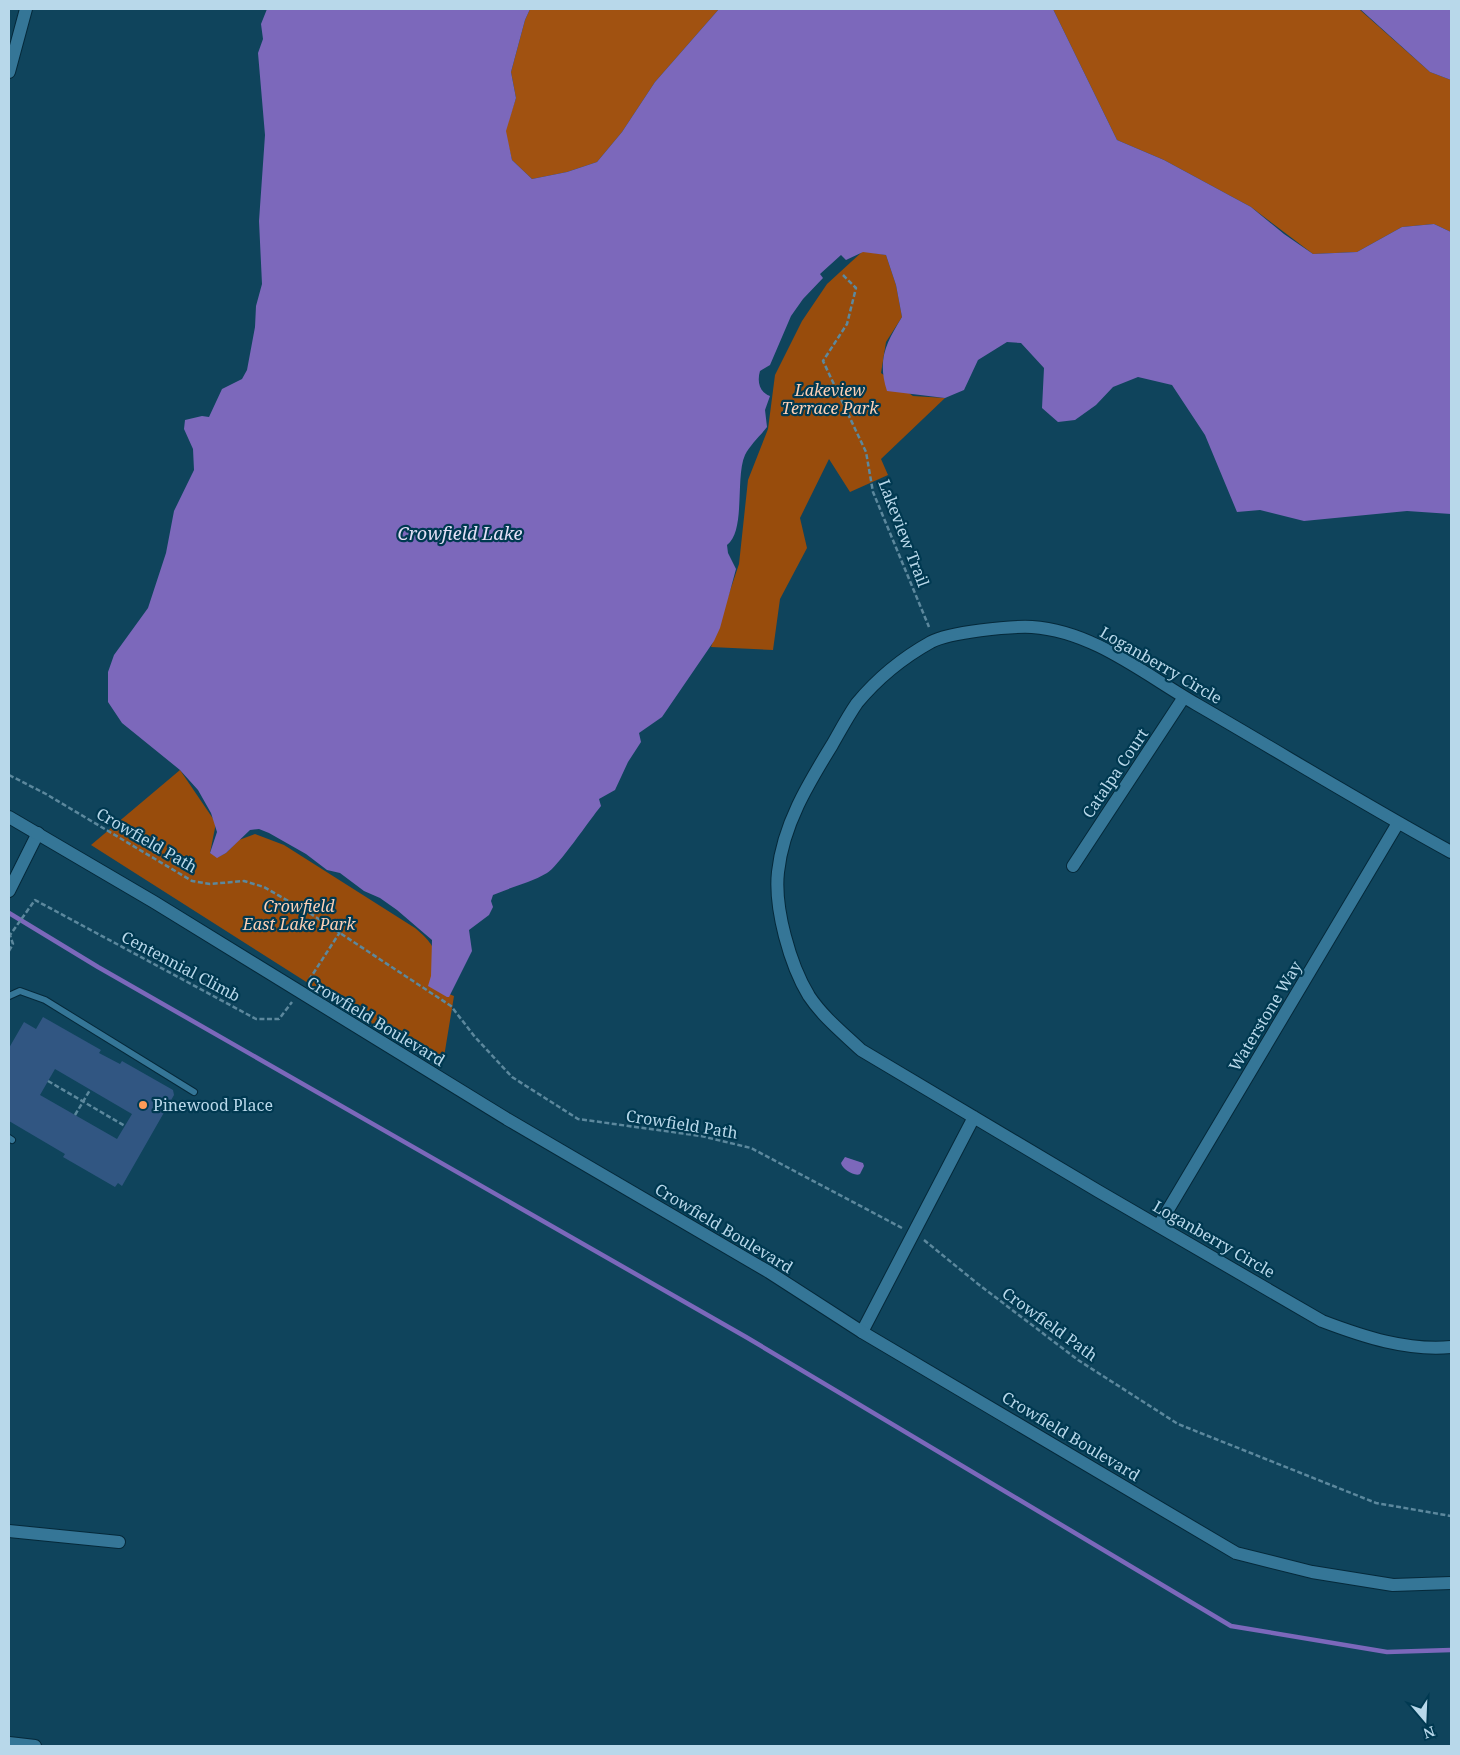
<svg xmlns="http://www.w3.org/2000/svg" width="1460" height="1755" font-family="'Noto Serif',serif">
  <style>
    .green { fill: #984c0c }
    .forest { fill: #a15211 }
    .water { fill: #7c68bb }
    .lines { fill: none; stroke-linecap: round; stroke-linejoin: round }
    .stream { stroke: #7c68bb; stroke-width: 4.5 }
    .building { fill: #315682; fill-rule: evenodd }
    .service-casing { stroke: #05293a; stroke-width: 8 }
    .minor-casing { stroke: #05293a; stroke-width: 14 }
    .secondary-casing { stroke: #05293a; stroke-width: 14 }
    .path { stroke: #5c889d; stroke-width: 2.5; stroke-dasharray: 5 2.5; stroke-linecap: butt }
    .service { stroke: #357697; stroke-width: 6 }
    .minor { stroke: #357697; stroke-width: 12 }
    .secondary { stroke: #357697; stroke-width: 12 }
    .poi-dot { fill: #fe9b58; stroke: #003951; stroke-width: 2 }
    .labels { text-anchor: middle; stroke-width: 4.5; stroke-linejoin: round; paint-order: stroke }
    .park-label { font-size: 16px; font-style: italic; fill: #fdd0b5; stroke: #003951 }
    .street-label { font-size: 16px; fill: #b8d8ea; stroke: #003951 }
    .poi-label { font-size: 16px; fill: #b8d8ea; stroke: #003951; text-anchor: start }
    .water-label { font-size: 18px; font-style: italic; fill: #e3e0f7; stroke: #003951 }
  </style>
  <rect width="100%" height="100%" fill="#0f445c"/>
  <path class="green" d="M863 251 886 255 896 285 902 317 886 342 881 373 913 396 945 398 881 459 888 475 850 492 829 459 800 518 807 548 780 599 773 650 711 647 739 564 748 480 768 429 775 375 802 321 827 284Z
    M180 770 216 823 210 853 218 857 226 853 239 840 255 834 284 845 415 928C441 950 437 955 429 986L454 996 443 1063 385 1032 91 845Z"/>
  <path class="forest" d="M530 9H719L655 82 622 132 597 162 567 172 532 179 512 160 505 131 516 98 511 72 525 20Z
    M1053 9H1359L1430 72 1451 80V232L1434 224 1402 227 1357 252 1313 254 1251 207 1164 160 1117 140Z"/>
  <path class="water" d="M267 9H530L525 20 511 72 516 98 506 131 512 160 532 179 567 172 597 162 622 132 655 82 719 9H1053L1117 140 1164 160 1251 207 1284 234 1313 254 1357 252 1402 227 1434 224 1451 232V514L1407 511 1304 521 1260 510 1237 512 1205 435 1172 385 1138 377 1113 387 1096 405 1075 420 1058 422 1042 408 1044 368 1021 343 1007 342 978 360 964 390 945 398 887 391C877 360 886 343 902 317L896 285 886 255 863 252 846 260 841 255 820 274 823 278 803 299 791 316 770 365 760 371C757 381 759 392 770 396L765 410 767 427C760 436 750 445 745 455 735 477 746 531 727 545L728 553 736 569 720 628 714 641 662 717 639 733 641 742 628 762 615 790 599 799 601 806C591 818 557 868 547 873 530 883 511 887 493 895L491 901 493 907 489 915 469 930 472 951 449 997H447L428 986 431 976 432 940 397 910 380 898 364 891 340 873 327 870 306 854 269 833 259 829 250 830 226 853 217 858 210 853 217 832 211 813 198 790 180 770 122 723 108 702V672L114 655 148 608 166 553 174 511 194 470 193 449 184 429 185 420 202 416 209 417 222 389 242 379 247 370 255 327 256 306 262 284 259 221 265 135 258 53 263 39 261 24Z
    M1360 9H1451V80L1430 72Z
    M845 1157 863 1163 864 1166 860 1174C855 1177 842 1169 841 1163Z"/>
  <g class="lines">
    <path class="stream" d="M9 913 98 967 746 1337 1231 1626 1387 1652 1451 1650"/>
  </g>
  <path class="building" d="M43 1017 101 1050 99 1053 120 1064 122 1061 173 1090 174 1095 122 1186 118 1183 115 1187 63 1157 65 1154 9 1121V1048L24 1022 36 1029ZM55 1069 132 1114 117 1139 40 1095Z"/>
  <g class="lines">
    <defs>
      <path id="service" d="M9 996 20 991 45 1000 194 1092
        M9 1138 12 1140"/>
      <path id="minor" d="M9 72 26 9
        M1451 852C1365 805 1281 753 1196 704 1144 674 1093 631 1032 627 1010 626 950 632 931 642 904 657 877 679 857 703 848 716 840 731 832 745 808 784 783 825 778 872 774 908 790 965 809 996 823 1017 843 1033 861 1050L1098 1191 1322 1321C1364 1337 1407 1351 1451 1347
        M1073 866 1184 697
        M9 891 38 833
        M1159 1225 1398 823
        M862 1332 974 1117
        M9 1531 119 1542
        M9 1743 35 1746"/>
      <path id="secondary" d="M9 817 154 902 507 1119 769 1272 862 1332 1236 1553 1312 1572 1393 1585 1451 1583"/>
    </defs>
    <use href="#service" class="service-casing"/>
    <use href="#minor" class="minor-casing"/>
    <use href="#secondary" class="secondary-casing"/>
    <path class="path" d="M843 275 856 288 847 324 823 361 866 452 873 492 929 627
      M9 775 46 794 192 881 210 884 244 881 264 887 311 914 451 1006 475 1037 512 1077 578 1119 701 1136 751 1148 902 1228
      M9 951 13 944 10 935 35 900 256 1019H279L292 1002
      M309 980 340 932
      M48 1081 125 1126
      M75 1115 90 1090
      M924 1240 978 1284 1078 1360 1178 1424 1376 1503 1451 1516"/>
    <use href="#service" class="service"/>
    <use href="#minor" class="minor"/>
    <use href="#secondary" class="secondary"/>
  </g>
  <circle class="poi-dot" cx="143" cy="1105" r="5"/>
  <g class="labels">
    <g class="park-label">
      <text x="830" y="396">Lakeview<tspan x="830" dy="18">Terrace Park</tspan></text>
      <text x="299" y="912">Crowfield<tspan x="299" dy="18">East Lake Park</tspan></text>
    </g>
    <g class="street-label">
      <text transform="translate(904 533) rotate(69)" y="6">Lakeview Trail</text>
      <text transform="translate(1161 665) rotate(30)" y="6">Loganberry Circle</text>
      <text transform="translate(1115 773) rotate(-56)" y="6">Catalpa Court</text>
      <text transform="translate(147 840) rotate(30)" y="6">Crowfield Path</text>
      <text transform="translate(181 966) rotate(28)" y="6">Centennial Climb</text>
      <text transform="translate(1265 1016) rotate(-59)" y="6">Waterstone Way</text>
      <text transform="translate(376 1021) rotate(31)" y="6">Crowfield Boulevard</text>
      <text transform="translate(682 1124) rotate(9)" y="6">Crowfield Path</text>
      <text transform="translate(724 1228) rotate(31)" y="6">Crowfield Boulevard</text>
      <text transform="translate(1214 1239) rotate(30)" y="6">Loganberry Circle</text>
      <text transform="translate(1050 1324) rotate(36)" y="6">Crowfield Path</text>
      <text transform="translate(1071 1436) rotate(31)" y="6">Crowfield Boulevard</text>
    </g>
    <g class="poi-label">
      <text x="153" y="1111">Pinewood Place</text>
    </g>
    <g class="water-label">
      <text x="460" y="540">Crowfield Lake</text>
    </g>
  </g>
  <rect width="1460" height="1755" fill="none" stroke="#b8d8ea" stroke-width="20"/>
  <g transform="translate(1425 1720) rotate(161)" stroke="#003951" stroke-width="4" paint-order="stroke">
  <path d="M0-4L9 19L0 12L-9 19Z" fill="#b8d8ea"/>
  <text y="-8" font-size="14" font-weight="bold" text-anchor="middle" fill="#b8d8ea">N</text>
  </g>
</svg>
